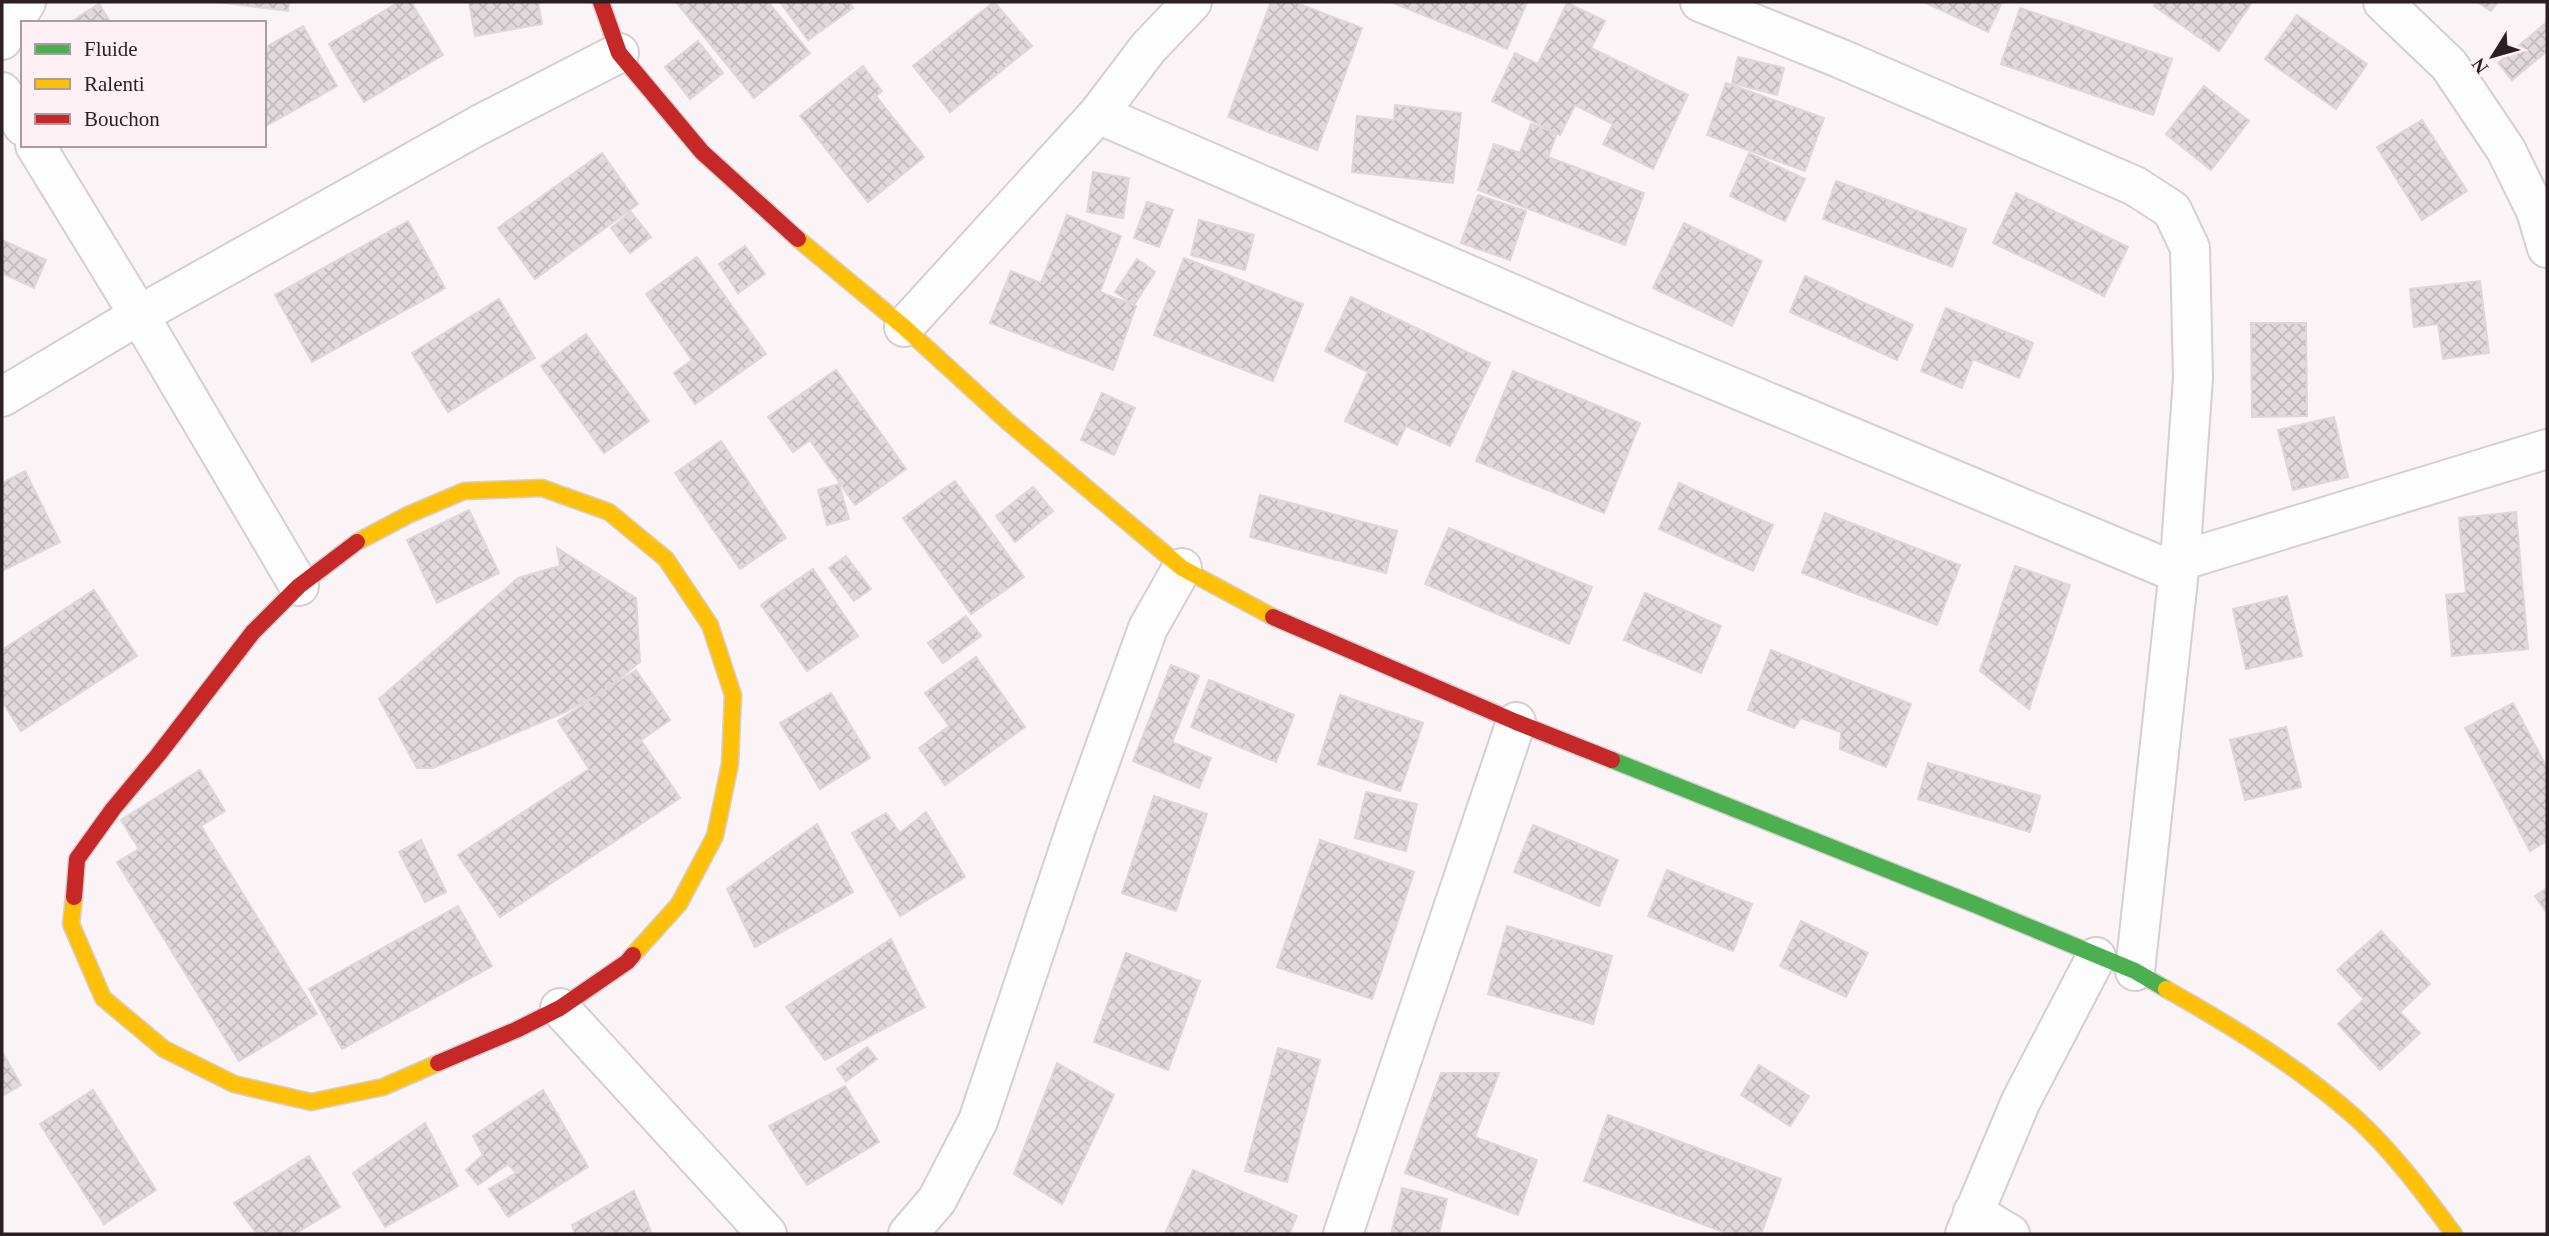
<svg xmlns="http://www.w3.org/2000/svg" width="2549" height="1236" font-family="'Times New Roman',serif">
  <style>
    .building { fill: url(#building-cross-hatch); stroke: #ded6d9; stroke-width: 2 }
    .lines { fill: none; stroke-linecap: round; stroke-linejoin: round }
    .street-casing { stroke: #d6ced1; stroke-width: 42 }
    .fast-casing { stroke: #d6ced1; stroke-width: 19 }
    .slow-casing { stroke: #d6ced1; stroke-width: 19 }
    .jam-casing { stroke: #d6ced1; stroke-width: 19 }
    .street { stroke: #fefdfe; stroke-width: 38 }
    .fast { stroke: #4caf50; stroke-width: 16 }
    .slow { stroke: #ffc107; stroke-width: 16 }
    .jam { stroke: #c62828; stroke-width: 16 }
  </style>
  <defs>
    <pattern id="building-cross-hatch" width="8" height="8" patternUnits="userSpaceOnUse" patternTransform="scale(1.75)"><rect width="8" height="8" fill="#e2d9dc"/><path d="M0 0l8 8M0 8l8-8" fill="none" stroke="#c2babc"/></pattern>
  </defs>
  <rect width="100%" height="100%" fill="#faf4f6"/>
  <path class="building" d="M218 2H289L288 11Z
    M399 2H411L443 55 364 102 329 44Z
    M469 2H538L542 24 475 36Z
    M676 2H768L810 53 754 98Z
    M780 2H849L853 8 808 40Z
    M994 2 1032 46 950 112 913 66Z
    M1271 2H1294L1362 28 1317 150 1228 117Z
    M1391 2H1527L1507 49Z
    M1924 2H2002L1988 32Z
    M2157 2H2252L2219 51 2154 6Z
    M2477 2H2498L2491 11Z
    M1567 3 1605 21 1591 48 1688 95 1653 169 1603 144 1613 124 1575 105 1560 135 1492 101 1515 53 1538 64Z
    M99 4 111 23H69Z
    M2020 8 2172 59 2153 115 2001 64Z
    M2297 15 2367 64 2336 109 2265 59Z
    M2547 22V51L2512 80 2498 63Z
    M303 26 337 86 264 127V48Z
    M698 41 723 73 690 99 665 67Z
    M1738 57 1784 68 1777 95 1732 83Z
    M863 66 882 91 876 96 924 157 868 202 800 116Z
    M1726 83 1824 118 1805 171 1707 135Z
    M2204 86 2249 121 2211 170 2166 134Z
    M1395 105 1461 113 1453 183 1352 172 1357 116 1394 120Z
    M2422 120 2467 191 2422 220 2377 147Z
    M1531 124 1557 133 1548 157 1644 193 1625 245 1478 190 1494 144 1520 153Z
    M602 153 638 204 535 279 498 228Z
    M1749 153 1805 179 1785 221 1730 196Z
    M1093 172 1129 178 1123 218 1087 212Z
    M1836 181 1966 229 1952 267 1823 219Z
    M2016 193 2128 247 2104 296 1993 243Z
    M1478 195 1526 211 1510 260 1461 243Z
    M1147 202 1173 210 1159 247 1134 238Z
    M631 212 651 237 630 253 611 228Z
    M1067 215 1121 236 1100 292 1136 306 1113 370 990 323 1011 271 1041 283Z
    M1199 220 1254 235 1245 270 1191 255Z
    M408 221 445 288 312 362 275 295Z
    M1684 223 1762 261 1732 326 1653 288Z
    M2 240 46 260 34 288 2 273Z
    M745 246 765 274 738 293 719 264Z
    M697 257 766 354 695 404 674 373 692 360 646 294Z
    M1184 258 1303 304 1273 381 1154 335Z
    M1137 259 1155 272 1134 305 1115 292Z
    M1805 276 1913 325 1897 360 1790 312Z
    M2480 281 2489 353 2443 359 2438 324 2414 327 2410 289Z
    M1351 297 1490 363 1450 446 1406 426 1397 445 1345 421 1368 372 1325 351Z
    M499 299 535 358 448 412 412 353Z
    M1946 308 2033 343 2019 378 1973 359 1962 388 1921 371Z
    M2251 323H2306L2307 416 2252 417Z
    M586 334 649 421 604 453 541 366Z
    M836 370 906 469 855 505 810 440 793 452 768 417Z
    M1513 371 1640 423 1604 513 1476 461Z
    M1102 393 1135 408 1114 455 1081 440Z
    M2334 417 2348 477 2293 490 2278 430Z
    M721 441 786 538 740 569 675 473Z
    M25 471 60 542 2 571V483Z
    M955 481 1024 577 971 614 903 518Z
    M1679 483 1773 525 1753 571 1659 529Z
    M839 484 849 519 827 525 818 490Z
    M1033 487 1053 511 1015 542 996 516Z
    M1260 495 1397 531 1386 573 1250 537Z
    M469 510 499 573 437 603 407 540Z
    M2516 512 2528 649 2452 656 2446 595 2466 593 2459 518Z
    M1825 513 1960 565 1937 625 1802 573Z
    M1449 528 1592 587 1569 644 1425 584Z
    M557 548 636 598 640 662 601 693 563 713 433 768H417L379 699 518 578 560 566Z
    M846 556 871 589 854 601 829 568Z
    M2015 566 2070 585 2029 709 1980 671Z
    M813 569 858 636 807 671 761 605Z
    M94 590 137 656 21 731 2 701V650Z
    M1645 593 1721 626 1701 673 1624 640Z
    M2287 596 2302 656 2246 669 2233 609Z
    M966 616 981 636 943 663 928 643Z
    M1771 650 1911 704 1886 767 1840 749 1841 732 1801 718 1794 728 1748 710Z
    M976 657 1025 727 945 785 919 748 949 726 925 693Z
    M1171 665 1199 676 1172 742 1211 758 1199 788 1133 761Z
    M636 670 670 720 641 740 680 798 500 917 458 855 589 769 558 721Z
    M1209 680 1294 715 1276 762 1191 727Z
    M831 693 870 758 820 789 780 723Z
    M1340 695 1423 723 1400 791 1318 764Z
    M2513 703 2547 768V841L2530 851 2465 728Z
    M2286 727 2301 787 2245 800 2230 740Z
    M1928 763 2040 796 2030 832 1918 799Z
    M200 770 225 811 201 826 317 1014 239 1061 117 862 139 849 121 820Z
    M1366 792 1417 804 1406 851 1355 838Z
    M1154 796 1207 814 1176 911 1122 893Z
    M926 812 965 877 900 916 852 833 886 813 900 833Z
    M817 824 853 892 755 947 727 889Z
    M1533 825 1618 860 1599 906 1514 872Z
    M421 840 446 892 425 902 399 852Z
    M1320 840 1414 872 1372 999 1277 967Z
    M1667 870 1752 904 1733 951 1648 916Z
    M2547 888V913L2535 896Z
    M458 906 492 966 342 1049 309 989Z
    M1801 921 1868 953 1846 997 1780 966Z
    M1507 926 1612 956 1593 1024 1488 994Z
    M2381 931 2430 984 2400 1012 2420 1033 2380 1070 2338 1024 2364 999 2337 970Z
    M891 939 925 1007 825 1060 786 1007Z
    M1126 953 1200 981 1168 1070 1094 1042Z
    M867 1047 877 1059 846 1081 837 1069Z
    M1278 1048 1320 1060 1287 1182 1245 1171Z
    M2 1052 21 1085 2 1096Z
    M1057 1063 1114 1095 1062 1204 1014 1174Z
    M1759 1065 1809 1096 1790 1126 1741 1095Z
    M1441 1073H1499L1475 1137 1537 1160 1518 1215 1405 1173Z
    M845 1086 879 1142 807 1185 769 1126Z
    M93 1090 156 1190 104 1224 40 1124Z
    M543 1090 588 1167 508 1217 489 1189 516 1173 508 1164 478 1185 466 1170 483 1155 473 1136Z
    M1608 1115 1781 1179 1761 1234H1729L1584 1181Z
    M425 1123 458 1186 385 1227 353 1173Z
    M309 1156 340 1207 294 1234H257L234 1203Z
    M1193 1170 1297 1216 1289 1234H1165Z
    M1402 1188 1447 1199 1439 1234H1391Z
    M634 1191 652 1234H575L572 1225Z"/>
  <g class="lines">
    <defs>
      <path id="street" d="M1700 2 1839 58 2135 186 2172 210 2190 248 2193 378 2180 561 2135 971
        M2383 2 2449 65 2506 150 2536 211 2547 248
        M2 40 26 2
        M2 92 23 126
        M1098 114 1614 338 2178 573
        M904 327 1098 114 1149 47 1192 2
        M2 397 139 315 35 145
        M2180 561 2547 449
        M299 586 139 315 479 125 619 53
        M560 1008 767 1234
        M1973 1212 2010 1234
        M908 1234 937 1200 978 1121 1076 828 1148 628 1182 568
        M1343 1234 1516 722
        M1965 1234 2021 1101 2096 957"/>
      <path id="fast" d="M1612 760 1976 905 2135 971 2166 989"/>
      <path id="slow" d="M798 239 904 327 1008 422 1182 568 1273 617
        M542 488 609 512 666 559 710 625 733 695 730 764 715 836 679 904 633 955
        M357 542 408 515 464 491 542 488
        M74 897 71 924 103 998 164 1049 234 1084 311 1102 383 1087 438 1063
        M2166 989C2233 1027 2299 1067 2357 1119 2394 1153 2424 1194 2454 1234"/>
      <path id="jam" d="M601 2 619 53 702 152 798 239
        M1273 617 1516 722 1612 760
        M74 897 77 859 113 809 158 755 253 632 299 586 357 542
        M438 1063 516 1030 560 1008 627 962 633 955"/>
    </defs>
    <use href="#street" class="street-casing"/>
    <use href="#fast" class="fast-casing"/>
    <use href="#slow" class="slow-casing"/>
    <use href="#jam" class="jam-casing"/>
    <use href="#street" class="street"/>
    <use href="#fast" class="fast"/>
    <use href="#slow" class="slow"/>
    <use href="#jam" class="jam"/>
  </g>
  <rect width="2549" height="1236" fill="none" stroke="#2a1f23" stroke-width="7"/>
  <rect x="21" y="21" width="245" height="126" fill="#fdf1f5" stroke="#a99da1" stroke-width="2"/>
  <rect x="35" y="44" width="35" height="10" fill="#4caf50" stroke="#a99da1" stroke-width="2"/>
  <text x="84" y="56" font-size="21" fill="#2a1f23">Fluide</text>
  <rect x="35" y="79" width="35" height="10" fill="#ffc107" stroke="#a99da1" stroke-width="2"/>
  <text x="84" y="91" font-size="21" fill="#2a1f23">Ralenti</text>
  <rect x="35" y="114" width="35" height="10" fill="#c62828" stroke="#a99da1" stroke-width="2"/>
  <text x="84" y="126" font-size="21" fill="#2a1f23">Bouchon</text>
  <g transform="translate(2493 56) rotate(233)" stroke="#fdf1f5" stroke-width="5" paint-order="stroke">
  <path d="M0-5L12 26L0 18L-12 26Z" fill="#2a1f23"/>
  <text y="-10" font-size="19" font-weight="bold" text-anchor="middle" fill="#2a1f23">N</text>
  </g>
</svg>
